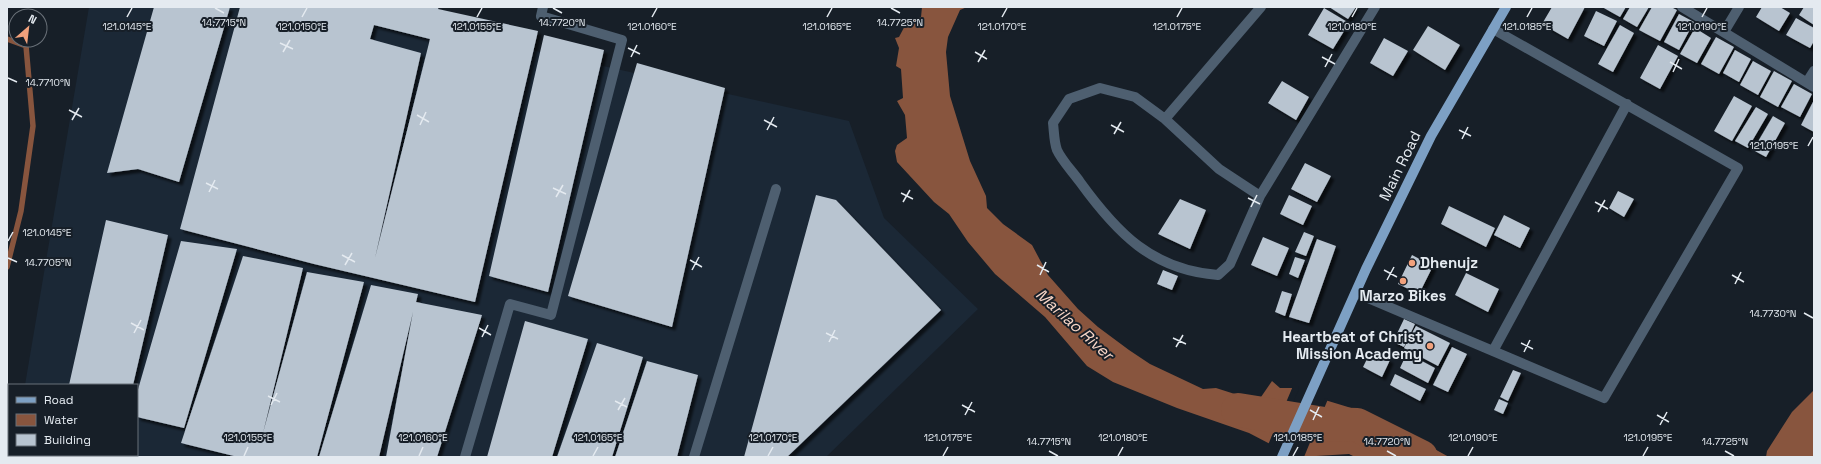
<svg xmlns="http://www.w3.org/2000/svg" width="1821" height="464" font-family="'Space Grotesk',sans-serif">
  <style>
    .built { fill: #1b2836 }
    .water { fill: #88553e }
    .pier { fill: #171f28 }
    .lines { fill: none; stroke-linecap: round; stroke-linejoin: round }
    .stream { stroke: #88553e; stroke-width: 5.5 }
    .river { stroke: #88553e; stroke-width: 34 }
    .building { fill: #b8c4d0; fill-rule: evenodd; filter: url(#shadow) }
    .minor { stroke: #4e5f70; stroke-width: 10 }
    .major { stroke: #7da0c4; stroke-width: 10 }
    .ticks { fill: none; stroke: #e4eaf0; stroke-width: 1.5 }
    .poi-dot { fill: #f1a17c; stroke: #171f28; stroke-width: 1.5 }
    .labels { text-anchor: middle; stroke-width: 4; stroke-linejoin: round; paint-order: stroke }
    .street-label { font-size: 15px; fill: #e4eaf0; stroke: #171f28 }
    .poi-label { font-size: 15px; font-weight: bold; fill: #e4eaf0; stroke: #171f28; text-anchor: start }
    .water-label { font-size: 16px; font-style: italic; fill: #f9d7c8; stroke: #171f28 }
    .ticks-label { font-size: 10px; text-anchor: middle; fill: #e4eaf0; stroke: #171f28; stroke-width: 4; stroke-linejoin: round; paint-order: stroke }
  </style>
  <defs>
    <filter id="shadow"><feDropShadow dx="3.5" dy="3.5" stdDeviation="1" flood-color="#0009"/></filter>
  </defs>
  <rect width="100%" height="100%" fill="#171f28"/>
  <path class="built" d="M89 7H339L849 121 884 218 978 309 826 457H118L111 455H137V385H25Z"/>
  <path class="water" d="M922 7H967L960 10 948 37 946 52 950 96 970 161 986 196 987 208 1003 224 1032 245 1048 275 1078 309 1098 327 1129 350 1150 364 1203 389 1216 388 1241 396 1261 397 1272 381 1280 388H1297L1272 445 1249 433 1177 408 1113 382 1087 366 1045 317 995 274 968 242 949 214 934 202 897 162 895 151 897 145 907 138 905 115 897 101 903 98 901 69 896 66 899 48 895 38 899 37 908 20 921 17Z
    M1814 390 1813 457H1766L1767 451 1792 412Z
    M1325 400 1371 414 1449 457H1355L1349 454 1300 457Z"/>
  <path class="pier" d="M1293 386H1298L1299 389 1274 446 1271 447 1268 445Z
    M1325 398 1328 399 1304 457H1298Z"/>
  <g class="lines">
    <path class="stream" d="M7 39 26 46 33 126 21 211 7 267"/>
    <path class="river" d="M1238 410 1324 424 1357 425 1421 457"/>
  </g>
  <path class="building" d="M154 7H230L179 182 138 169 107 173Z
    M240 7H379L378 11 379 7H439L438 9 538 31 475 302 314 264 180 229ZM374 25 430 39 375 258 421 53 370 39Z
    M1329 7H1356L1348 19Z
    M1552 7H1585L1568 39 1542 24Z
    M1602 7H1626L1620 17Z
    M1630 7H1649L1637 27 1623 19Z
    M1652 7H1671L1677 10 1660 41 1639 30Z
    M1762 7H1780L1790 13 1779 31 1756 17Z
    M1804 7H1814V25L1799 15Z
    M1324 8 1349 23 1333 49 1308 35Z
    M1596 11 1617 21 1604 46 1584 36Z
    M1679 14 1694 22 1679 50 1664 42Z
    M1796 18 1814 28V41L1810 48 1786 35Z
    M1620 25 1634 33 1613 72 1598 64Z
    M1428 26 1460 45 1445 70 1413 50Z
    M1695 28 1711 38 1697 63 1680 54Z
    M544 35 604 50 548 292 489 276Z
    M1716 37 1734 47 1719 74 1701 64Z
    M1384 38 1408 51 1393 76 1370 63Z
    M1658 45 1678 56 1660 89 1640 78Z
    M1735 50 1751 59 1739 82 1723 73Z
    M1753 61 1771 71 1758 95 1740 85Z
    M637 63 725 88 672 327 568 296Z
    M1774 71 1792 81 1778 107 1760 97Z
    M1282 81 1309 97 1296 120 1268 103Z
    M1794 84 1812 94 1800 117 1781 107Z
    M1734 96 1752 106 1732 141 1714 131Z
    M1814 100V132L1801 125Z
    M1756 107 1768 114 1748 148 1735 141Z
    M1773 116 1785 123 1766 157 1753 150Z
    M1305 163 1331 176 1317 202 1291 189Z
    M1618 191 1634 199 1624 217 1609 208Z
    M816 195 836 200 941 310 787 457H744Z
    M1289 195 1312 206 1303 225 1280 214Z
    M1180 199 1206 210 1190 249 1158 234Z
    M1449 206 1495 228 1486 247 1441 224Z
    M1504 215 1530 228 1520 248 1494 235Z
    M106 220 168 235 133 385H69Z
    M1304 232 1314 236 1306 256 1295 252Z
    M1263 237 1289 248 1277 276 1251 265Z
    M1317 239 1336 246 1309 323 1289 317Z
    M181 241 237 249 184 428 137 417V393Z
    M1412 255 1433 266 1419 294 1398 284Z
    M243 256 303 268 263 433 307 272 364 282 317 457H238L181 443Z
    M1295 257 1305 260 1298 278 1289 274Z
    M1163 270 1178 276 1172 290 1157 284Z
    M1466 273 1499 289 1488 312 1455 295Z
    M371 285 418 294 416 302 482 315 437 457H386L413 312 379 457H319Z
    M1282 291 1292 294 1285 316 1275 312Z
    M1404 319 1415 324 1404 347 1393 342Z
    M525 321 588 339 552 457H487Z
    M1416 326 1450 343 1438 366 1404 348Z
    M597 343 643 357 612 457H557Z
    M1452 347 1467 354 1448 392 1433 385Z
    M1371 351 1390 360 1382 377 1363 367Z
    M1407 353 1435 368 1428 383 1400 368Z
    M647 361 698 375 677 457H615Z
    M1513 370 1521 373 1508 401 1500 397Z
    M1395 374 1426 389 1420 401 1390 385Z
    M1499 399 1508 403 1503 414 1494 410Z"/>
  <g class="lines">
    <path class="minor" d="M1682 7 1814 87
      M1724 32 1739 7
      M1807 82 1814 71
      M1165 119 1261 7
      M1260 196 1219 169 1165 119 1135 97 1100 88 1069 99 1053 123C1054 131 1054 142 1057 150 1062 161 1073 172 1080 182 1117 233 1152 270 1218 275L1230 264 1260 196 1375 7
      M1356 293 1604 398 1738 168 1493 29
      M1493 351 1627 104
      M465 457 510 304 551 315 622 40 541 16 543 7
      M694 457 776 189"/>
    <path class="major" d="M1282 457 1366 269 1431 136 1506 7"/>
  </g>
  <path class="ticks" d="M215 8 224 13M553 8 562 13M891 8 900 13M127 17 132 8M302 17 307 8M477 17 482 8M652 17 657 8M827 17 832 8M1002 17 1007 8M1177 17 1182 8M1352 17 1357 8M1527 17 1532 8M1702 17 1707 8M280 43 293 49M628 48 640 54M283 52 290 40M975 52 987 59M631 57 637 45M1322 57 1335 64M978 62 985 50M1670 62 1682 69M1325 67 1332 54M1673 72 1679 59M8 78 17 82M69 110 82 117M417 115 429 122M72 120 79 108M764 120 777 127M420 125 426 112M1111 125 1124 132M767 130 774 117M1459 130 1471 136M1114 134 1121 122M1462 139 1468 127M1808 146 1813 137M206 183 218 189M553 188 566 194M209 192 215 180M901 193 913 199M556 197 563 185M1248 198 1260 204M903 202 910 190M1595 202 1608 209M1251 207 1257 195M1598 212 1605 200M8 241 13 232M342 255 355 262M8 258 17 262M690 260 702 267M345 265 352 253M1037 265 1049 272M692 270 699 257M1384 270 1397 277M1040 275 1046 262M1732 275 1744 282M1387 280 1394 267M1735 284 1741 272M1804 313 1813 318M131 323 144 330M479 328 491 335M134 333 141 320M826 333 838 339M482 337 488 325M1173 338 1186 344M829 342 835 330M1521 343 1533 349M1176 347 1183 335M1524 352 1530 340M268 396 280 402M615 401 627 407M271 405 277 393M962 405 975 412M618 410 625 398M1310 410 1322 417M965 415 972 402M1657 415 1669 422M1313 420 1319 407M1660 425 1667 412M1049 451 1058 456M1387 451 1396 456M1725 451 1734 456M244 456 248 447M419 456 423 447M593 456 598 447M768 456 773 447M943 456 948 447M1118 456 1123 447M1293 456 1298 447M1468 456 1473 447M1643 456 1648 447"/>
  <g class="poi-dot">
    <circle cx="1412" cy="263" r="4"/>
    <circle cx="1403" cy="281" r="4"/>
    <circle cx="1430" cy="346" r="4"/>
  </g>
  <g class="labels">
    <g class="street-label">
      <text transform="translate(1400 166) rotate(-64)" y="5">Main Road</text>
    </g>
    <g class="poi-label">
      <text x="1420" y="268">Dhenujz</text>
      <text x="1403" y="301" text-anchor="middle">Marzo Bikes</text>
      <text x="1422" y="342" text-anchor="end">Heartbeat of Christ<tspan x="1422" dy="17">Mission Academy</tspan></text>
    </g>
    <g class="water-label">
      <text transform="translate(1075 324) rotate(42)" y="6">Marilao River</text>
    </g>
  </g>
  <g class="ticks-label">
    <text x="224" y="26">14.7715°N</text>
    <text x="900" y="26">14.7725°N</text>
    <text x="562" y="26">14.7720°N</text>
    <text x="127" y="30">121.0145°E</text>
    <text x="302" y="30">121.0150°E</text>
    <text x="477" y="30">121.0155°E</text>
    <text x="652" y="30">121.0160°E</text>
    <text x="827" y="30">121.0165°E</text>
    <text x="1002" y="30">121.0170°E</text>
    <text x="1177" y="30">121.0175°E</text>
    <text x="1352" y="30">121.0180°E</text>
    <text x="1527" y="30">121.0185°E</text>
    <text x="1702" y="30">121.0190°E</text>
    <text x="48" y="86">14.7710°N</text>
    <text x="1774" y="149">121.0195°E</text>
    <text x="47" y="236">121.0145°E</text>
    <text x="48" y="266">14.7705°N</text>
    <text x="1773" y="317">14.7730°N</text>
    <text x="248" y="441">121.0155°E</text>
    <text x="423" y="441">121.0160°E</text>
    <text x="598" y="441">121.0165°E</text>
    <text x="773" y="441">121.0170°E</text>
    <text x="948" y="441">121.0175°E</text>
    <text x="1123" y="441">121.0180°E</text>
    <text x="1298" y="441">121.0185°E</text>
    <text x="1473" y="441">121.0190°E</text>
    <text x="1648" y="441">121.0195°E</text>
    <text x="1049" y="445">14.7715°N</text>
    <text x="1387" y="445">14.7720°N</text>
    <text x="1725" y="445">14.7725°N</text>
  </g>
  <rect width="1821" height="464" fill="none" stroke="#e4eaf0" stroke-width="16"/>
  <rect x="8" y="384" width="130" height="72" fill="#171f28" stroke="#697078"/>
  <rect x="16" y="397" width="20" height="6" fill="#7da0c4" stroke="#697078"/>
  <text x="44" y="404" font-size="12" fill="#e4eaf0">Road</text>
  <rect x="16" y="414" width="20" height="12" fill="#88553e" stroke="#697078"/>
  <text x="44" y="424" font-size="12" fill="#e4eaf0">Water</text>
  <rect x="16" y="434" width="20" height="12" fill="#b8c4d0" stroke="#697078"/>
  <text x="44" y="444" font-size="12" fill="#e4eaf0">Building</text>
  <g transform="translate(28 28) rotate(28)"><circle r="19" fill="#171f28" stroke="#697078"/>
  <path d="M0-3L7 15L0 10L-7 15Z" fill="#f1a17c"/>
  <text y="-6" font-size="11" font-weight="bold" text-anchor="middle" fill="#e4eaf0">N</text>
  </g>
</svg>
